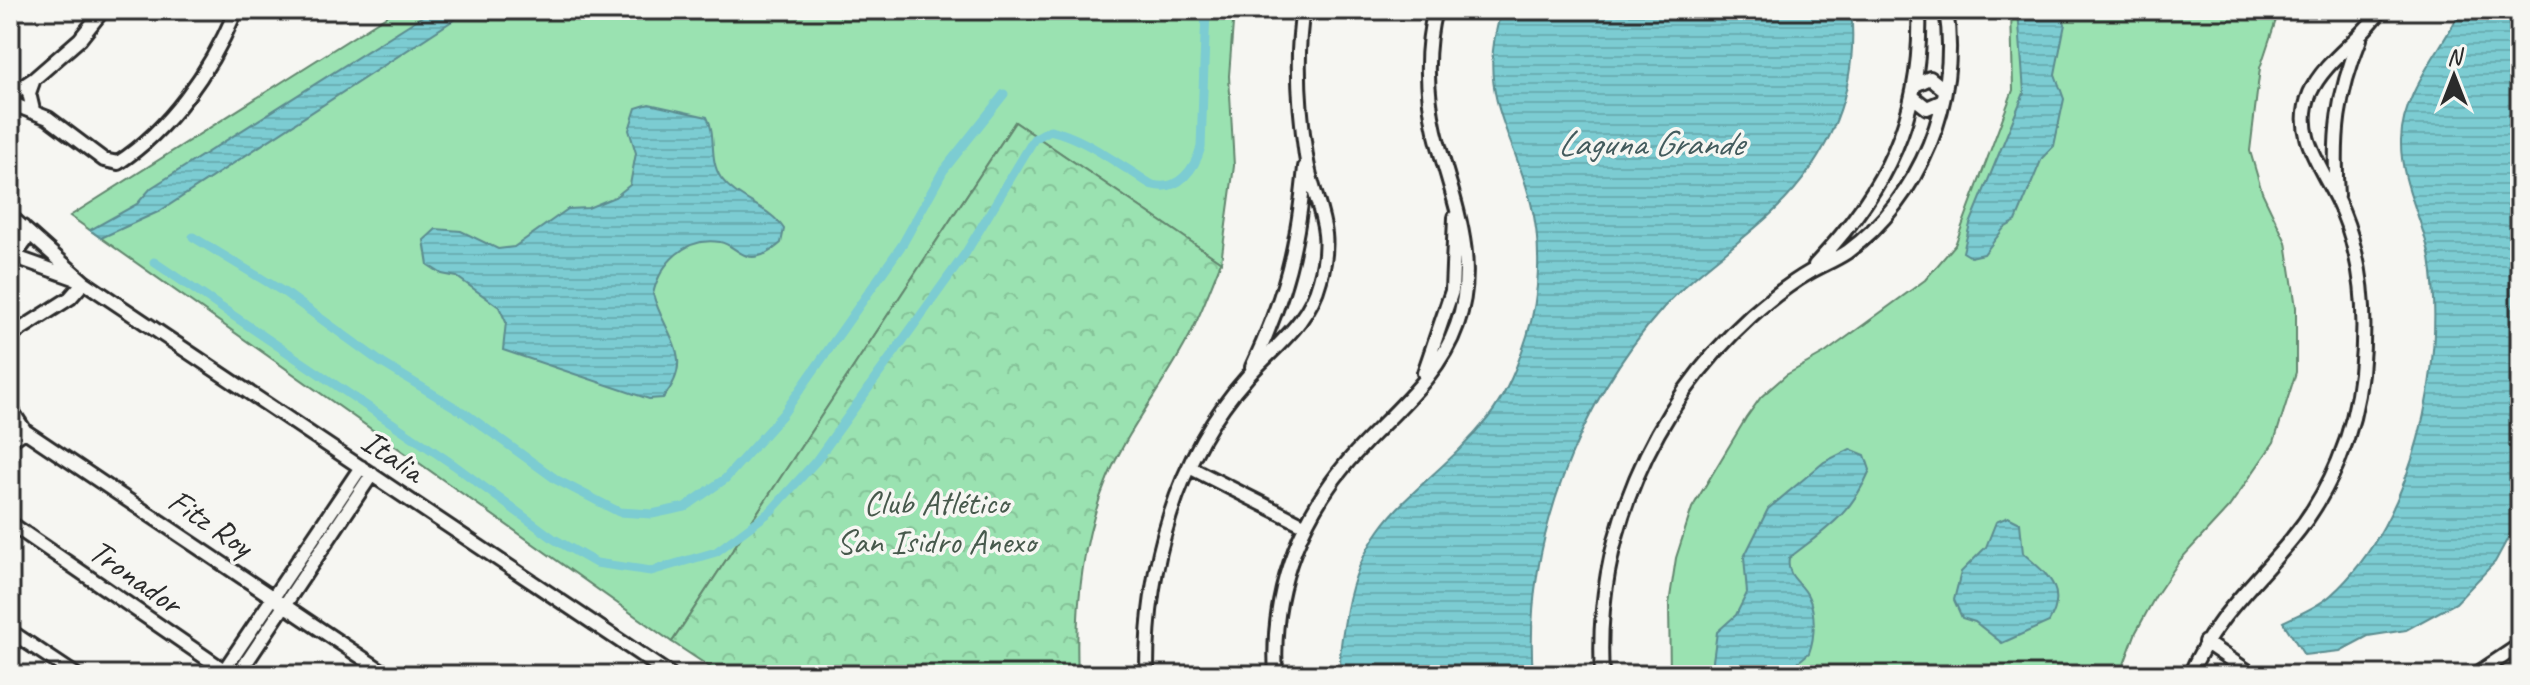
<svg xmlns="http://www.w3.org/2000/svg" width="2530" height="685" font-family="Caveat,sans-serif">
  <style>
    .grass { fill: #9ae2b1; stroke: #62866e; stroke-width: 2 }
    .park { fill: url(#park-crowns); stroke: #62866e; stroke-width: 2 }
    .water { fill: url(#water-rules); stroke: #5b8c8f; stroke-width: 2 }
    .lines { fill: none; stroke-linecap: round; stroke-linejoin: round }
    .canal { stroke: #7bccd2; stroke-width: 9 }
    .minor-casing { stroke: #2b2b2b; stroke-width: 18 }
    .minor { stroke: #f6f6f2; stroke-width: 12 }
    .labels { text-anchor: middle; stroke-width: 7; stroke-linejoin: round; paint-order: stroke }
    .street-label { font-size: 34px; fill: #2b2b2b; stroke: #f6f6f2 }
    .park-label { font-size: 34px; fill: #47594c; stroke: #f6f6f2 }
    .water-label { font-size: 36px; font-style: italic; fill: #435b5d; stroke: #f6f6f2 }
  </style>
  <defs>
    <pattern id="park-crowns" width="20" height="18" patternUnits="userSpaceOnUse" patternTransform="scale(2)"><rect width="20" height="18" fill="#9ae2b1"/><path d="M2 6a3 3 0 1 1 6 0M12 15a3 3 0 1 1 6 0" fill="none" stroke="#85c298"/></pattern>
    <pattern id="water-rules" width="6" height="5" patternUnits="userSpaceOnUse" patternTransform="scale(2)"><rect width="6" height="5" fill="#7bccd2"/><path d="M0 2.5h6" fill="none" stroke="#6aafb4"/></pattern>
  </defs>
  <rect width="100%" height="100%" fill="#f6f6f2"/>
  <filter id="ink" filterUnits="userSpaceOnUse"><feTurbulence type="fractalNoise" baseFrequency=".0125" numOctaves="2"/><feDisplacementMap in="SourceGraphic" scale="16" xChannelSelector="R" yChannelSelector="G"/><feConvolveMatrix kernelMatrix="1 2 1 2 8 2 1 2 1" color-interpolation-filters="sRGB"/></filter>
  <g filter="url(#ink)">
    <path class="grass" d="M396 10H1234L1229 76 1234 166 1221 262 1015 122 672 642 70 216Z
      M2011 10H2284L2277 17 2260 68 2250 151 2262 192 2286 242 2296 307V372L2274 442 2229 507 2180 560 2155 597 2136 632 2120 675H1670L1669 604 1676 558 1692 508 1746 418 1761 397 1786 375 1825 353 1925 280 1955 245 2013 90Z"/>
    <path class="park" d="M1015 122 1221 262C1211 286 1202 312 1190 335 1165 384 1130 426 1108 477 1082 538 1075 610 1078 675H722L672 642Z"/>
    <path class="water" d="M432 10H469L160 211 101 238 90 230 137 204 151 188Z
      M1502 10H1851C1859 88 1830 158 1774 211 1738 245 1697 271 1664 307 1578 403 1523 545 1533 675H1341C1338 653 1343 631 1347 609 1366 508 1430 490 1488 418 1507 394 1518 364 1527 336 1540 295 1542 245 1531 203 1513 131 1474 91 1502 10Z
      M2018 10H2060L2065 24 2055 74 2064 99 2054 146 2042 158 2016 221 2004 228 1984 254 1971 257 1963 252 1970 224 2024 93Z
      M2461 10H2520V276L2516 306 2520 516 2495 562 2456 603 2406 630 2368 636 2340 651 2304 655 2283 622C2299 614 2318 607 2331 595 2414 521 2447 365 2430 258 2423 220 2400 181 2401 141 2402 93 2441 51 2461 10Z
      M649 104 707 117C717 135 708 159 721 178 738 201 768 205 784 229L781 243C773 250 759 260 747 256 737 253 731 244 720 242 685 236 660 264 653 294 665 337 697 357 663 398L649 399 503 350 506 322 499 307 457 277 442 274 428 265 424 240 436 229 461 231 498 249 514 247 568 209 588 208 615 197 630 185 636 153 629 130 636 108Z
      M1850 449 1865 455 1870 470C1851 515 1826 529 1789 558 1786 578 1801 581 1808 596 1816 612 1815 637 1809 653L1783 675H1711L1717 632 1736 615 1747 593 1744 557 1768 509 1824 462Z
      M2008 517 2020 523 2023 553C2045 573 2069 588 2049 622L2002 643 1975 622 1962 618 1954 600 1961 572 1986 547 1996 522Z"/>
    <g class="lines">
      <path class="canal" d="M193 237 287 294 382 363 466 414 557 480 619 512 652 514 685 507 725 479 783 414 902 245 943 171 1004 94
        M154 262 454 465 554 539 596 563 651 571 716 552 771 511 816 461 965 254 1034 139 1050 130C1080 137 1106 156 1132 172 1138 175 1147 183 1153 185 1179 192 1195 168 1201 147L1206 10"/>
      <defs>
        <path id="minor" d="M34 79 80 39 103 10
          M1915 85 1930 78 1945 90
          M10 95 34 79 29 93 33 110
          M1913 97 1927 108 1943 101
          M10 103 48 118 104 160 118 163C170 129 210 71 234 15
          M2337 196C2333 135 2337 96 2360 39
          M10 216 84 282 671 675
          M10 254 19 250 25 242 23 227
          M10 255 77 279
          M1815 265C1886 190 1923 116 1919 10
          M10 336 70 298 84 282
          M1252 367C1286 295 1298 245 1305 167
          M1424 373 1452 291 1455 217
          M10 408 25 431 388 675
          M10 441 25 431
          M1189 467 1304 525
          M10 523 231 675
          M10 631 76 675
          M2205 642 2253 675
          M221 675 361 467
          M238 675 372 474
          M1147 675C1146 569 1175 457 1248 376 1276 345 1309 323 1320 280 1336 225 1313 205 1306 156 1299 108 1295 58 1303 10
          M1276 675C1270 588 1303 506 1364 444 1398 408 1440 374 1457 325 1481 257 1451 197 1435 131 1426 92 1425 48 1435 10
          M1602 675C1594 539 1651 407 1751 316 1769 300 1789 284 1810 272 1822 265 1835 260 1847 252 1920 199 1961 99 1946 10
          M2190 675C2213 619 2254 585 2291 540 2330 493 2355 433 2361 373 2365 333 2365 291 2355 252 2351 234 2345 216 2337 200 2320 165 2293 133 2310 93 2325 60 2361 40 2381 10
          M2475 675 2520 645"/>
      </defs>
      <use href="#minor" class="minor-casing"/>
      <use href="#minor" class="minor"/>
    </g>
  </g>
  <g class="labels">
    <g class="street-label">
      <text transform="translate(393 455) rotate(34)" y="12">Italia</text>
      <text transform="translate(211 522) rotate(34)" y="12">Fitz Roy</text>
      <text transform="translate(136 576) rotate(35)" y="12">Tronador</text>
    </g>
    <g class="park-label">
      <text x="936" y="514">Club Atlético<tspan x="936" dy="39">San Isidro Anexo</tspan></text>
    </g>
    <g class="water-label">
      <text x="1650" y="155">Laguna Grande</text>
    </g>
  </g>
  <rect width="2530" height="685" fill="none" stroke="#f6f6f2" stroke-width="40"/>
  <rect x="20" y="20" width="2490" height="645" fill="none" stroke="#2b2b2b" stroke-width="3" filter="url(#ink)"/>
  <g transform="translate(2454 76)" stroke="#f6f6f2" stroke-width="6" paint-order="stroke">
  <path d="M0-6L14 30L0 20L-14 30Z" fill="#2b2b2b"/>
  <text y="-12" font-size="22" font-weight="bold" text-anchor="middle" fill="#2b2b2b">N</text>
  </g>
</svg>
